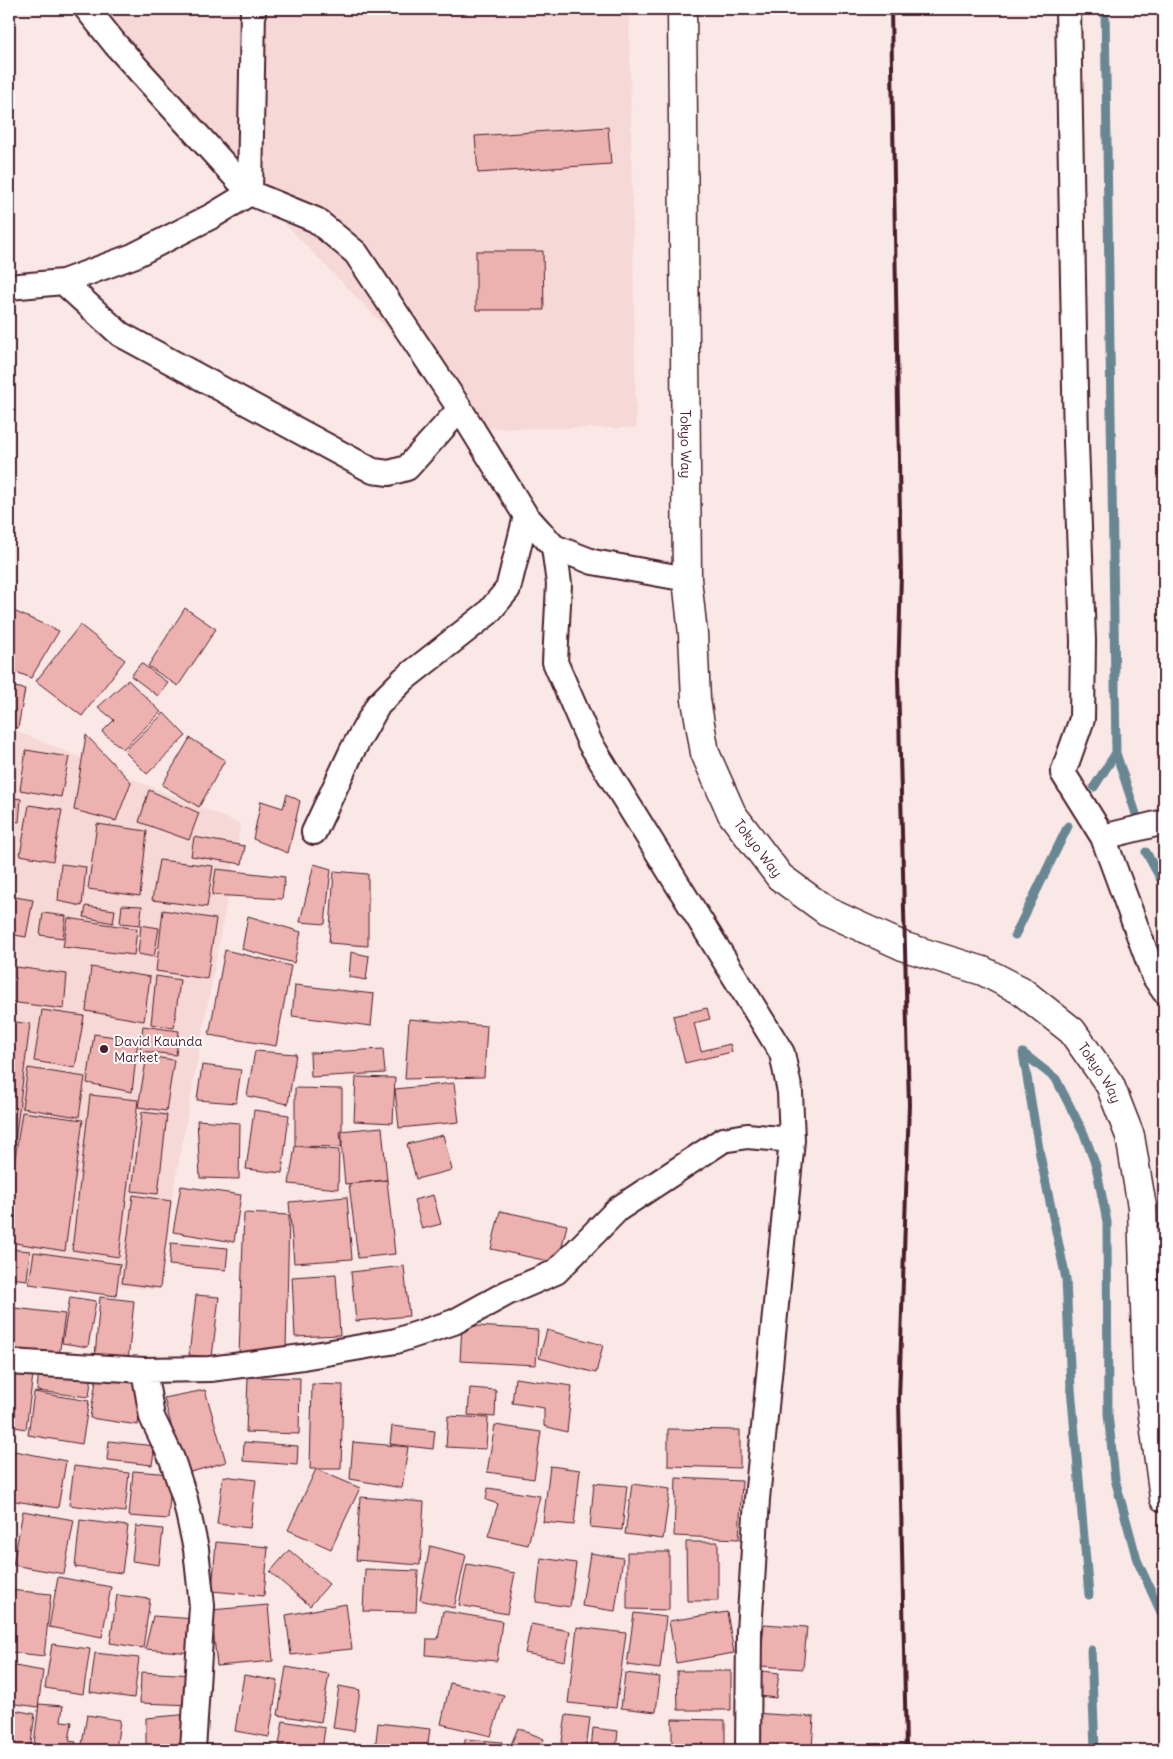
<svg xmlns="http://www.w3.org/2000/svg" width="1173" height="1759" font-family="Delius,sans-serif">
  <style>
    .built { fill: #f6d8d6 }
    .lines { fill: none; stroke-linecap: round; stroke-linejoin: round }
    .stream { stroke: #698793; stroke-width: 9 }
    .building { fill: #edb1af; stroke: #4a1f2b }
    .street-casing { stroke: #4a1f2b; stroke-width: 28 }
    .secondary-casing { stroke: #4a1f2b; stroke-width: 31 }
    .street { stroke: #fff; stroke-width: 24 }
    .secondary { stroke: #fff; stroke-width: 28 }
    .rail { stroke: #4a1f2b; stroke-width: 4 }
    .poi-dot { fill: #4a1f2b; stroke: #fff; stroke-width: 2 }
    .labels { text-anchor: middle; stroke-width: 4; stroke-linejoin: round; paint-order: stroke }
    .street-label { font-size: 14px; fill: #4a1f2b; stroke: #fff }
    .poi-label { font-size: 14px; fill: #4a1f2b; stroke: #fff; text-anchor: start }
  </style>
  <rect width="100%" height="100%" fill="#fae8e7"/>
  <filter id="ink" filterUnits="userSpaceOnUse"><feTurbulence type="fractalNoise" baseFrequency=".02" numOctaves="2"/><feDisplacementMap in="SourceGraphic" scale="10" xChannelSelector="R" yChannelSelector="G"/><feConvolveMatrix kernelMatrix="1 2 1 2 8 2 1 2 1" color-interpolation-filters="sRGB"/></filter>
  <g filter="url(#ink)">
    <path class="built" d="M86 9H629L636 428H484L167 103Z
      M9 728 241 824 155 1290 9 1274Z"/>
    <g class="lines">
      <path class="stream" d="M1105 9 1116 753 1137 817
        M1094 787 1116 753
        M1146 852 1164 885
        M1015 935 1068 826
        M1023 1053 1056 1079 1084 1134 1096 1166 1107 1222 1108 1414 1115 1479 1137 1560 1164 1619
        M1023 1053 1040 1155 1066 1279 1071 1388 1089 1595
        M1091 1650 1095 1750"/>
    </g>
    <path class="building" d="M608 127 611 164 478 173 475 136Z
      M476 251H543L544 310H476Z
      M185 608 216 629 178 686 148 666Z
      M9 609 59 631 31 678 9 669Z
      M80 625 125 660 82 716 36 681Z
      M141 663 168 683 158 696 131 676Z
      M128 680 161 712 123 749 102 732 114 720 98 707Z
      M9 686 25 689 18 728 9 727Z
      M164 713 186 736 147 774 124 751Z
      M86 735 131 782 116 821 74 810Z
      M190 738 225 760 199 807 162 785Z
      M26 750 69 757 61 797 20 790Z
      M149 790 199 813 189 840 139 822Z
      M287 794 300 801 288 853 253 839 261 801 283 808Z
      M9 797 21 799 19 822 9 820Z
      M29 805 62 810 53 861 20 855Z
      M97 824 147 831 140 896 88 889Z
      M194 837 245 846 242 864 191 856Z
      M159 860 213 866 207 907 152 900Z
      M61 864 86 867 82 906 58 901Z
      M314 864 331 869 325 924 300 922Z
      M216 869 285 877 282 899 212 895Z
      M334 871 368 874V946L329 943Z
      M9 896 33 900 26 937 9 934Z
      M122 905 142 906 140 925 120 923Z
      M86 906 115 910 113 923 84 917Z
      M163 910 216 919 207 979 156 971Z
      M43 913 66 916 63 938 40 935Z
      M248 916 301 932 294 963 242 949Z
      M68 918 137 929 134 955 63 947Z
      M141 925 159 928 154 957 138 954Z
      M225 950 291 966 276 1046 209 1035Z
      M351 952 369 956 366 980 349 977Z
      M9 966 67 974 64 1009 10 1002 9 1009Z
      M91 967 150 977 144 1021 86 1011Z
      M156 976 180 980 174 1028 151 1024Z
      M295 985 374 994 371 1026 292 1016Z
      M707 1008 710 1019 694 1023 701 1051 730 1044 732 1052 685 1063 673 1016Z
      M42 1010 84 1016 75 1068 34 1061Z
      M409 1019 487 1026 484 1077 405 1079Z
      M9 1021 30 1024 9 1189Z
      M143 1026 179 1031 176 1055 140 1051Z
      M94 1034 138 1040 132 1092 87 1083Z
      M383 1049 385 1073 311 1077 310 1053Z
      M255 1051 296 1054 288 1104 247 1096Z
      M147 1056 174 1060 166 1111 138 1107Z
      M202 1065 241 1070 236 1103 197 1100Z
      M28 1068 85 1077 79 1117 22 1108Z
      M356 1077 395 1078 393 1123 354 1121Z
      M454 1083 459 1122 399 1128 395 1089Z
      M295 1088 342 1089V1147L295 1146Z
      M90 1095 138 1100 119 1257 72 1250Z
      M254 1110 289 1115 282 1173 246 1169Z
      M22 1112 83 1120 65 1251 9 1242V1198Z
      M142 1112 167 1115 158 1194 132 1191Z
      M197 1120 240 1123 239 1179 200 1178Z
      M382 1127 387 1180 345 1184 340 1131Z
      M443 1135 452 1170 416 1179 407 1144Z
      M295 1146 339 1150 338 1189 289 1184Z
      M387 1180 395 1254 358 1258 349 1184Z
      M181 1186 241 1195 234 1242 173 1232Z
      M133 1195 171 1201 160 1288 122 1283Z
      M433 1195 441 1224 422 1229 414 1200Z
      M347 1197 352 1259 294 1263 289 1202Z
      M500 1211 567 1225 558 1263 491 1249Z
      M244 1213 289 1215 286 1351 239 1355Z
      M171 1243 228 1248 226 1270 169 1265Z
      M9 1249 30 1251 27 1280 9 1278Z
      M34 1252 120 1264 116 1296 29 1284Z
      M404 1266 409 1316 356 1321 351 1272Z
      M336 1274 340 1335 295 1337 292 1277Z
      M196 1295 219 1297 212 1357 189 1355Z
      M70 1297 96 1301 88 1347 62 1343Z
      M100 1297 134 1301 128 1361 95 1357Z
      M15 1308 65 1314 59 1356 9 1350Z
      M462 1325 538 1330 536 1365 460 1361Z
      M547 1330 603 1345 596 1373 539 1358Z
      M9 1365 34 1367 26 1429 9 1426Z
      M39 1368 92 1373 89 1397 37 1391Z
      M97 1374 144 1381 138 1425 90 1418Z
      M248 1377 300 1378 299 1434 246 1432Z
      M515 1378 572 1386 567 1432 544 1426V1408L512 1403Z
      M312 1384 343 1385 341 1469H310Z
      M470 1388 496 1390 495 1417 468 1415Z
      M205 1390 226 1462 184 1474 164 1398Z
      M34 1392 89 1401 82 1444 28 1435Z
      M448 1416 488 1418 486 1449 446 1447Z
      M495 1425 541 1432 534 1479 487 1472Z
      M392 1426 435 1431 433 1449 390 1444Z
      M668 1429 740 1430V1468L668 1466Z
      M109 1441 155 1446 152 1465 107 1460Z
      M244 1442 298 1446 297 1465 243 1461Z
      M353 1442 408 1447 402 1488 350 1479Z
      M9 1450 66 1461 58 1508 9 1500Z
      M74 1466 129 1473 125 1512 69 1505Z
      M550 1466 580 1470 574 1525 543 1522Z
      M316 1469 360 1488 331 1549 288 1530Z
      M133 1471 172 1474 168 1519 129 1516Z
      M223 1476 256 1480 250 1528 217 1524Z
      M676 1478 742 1481 739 1539 674 1536Z
      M594 1483 627 1486 622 1530 590 1527Z
      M632 1484 670 1489 663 1539 625 1534Z
      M488 1488 540 1496 528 1545 488 1536 498 1504 486 1500Z
      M360 1497 424 1502 420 1565 356 1560Z
      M23 1511 74 1520 64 1574 13 1565Z
      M80 1520 128 1526 122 1573 75 1567Z
      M136 1526 163 1529 159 1565 132 1561Z
      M216 1542 268 1547 264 1596 212 1591Z
      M686 1542H718V1601H687Z
      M430 1546 466 1555 454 1608 420 1600Z
      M289 1550 329 1584 310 1606 270 1572Z
      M627 1552H669V1610L627 1609Z
      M590 1553 623 1558 615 1611 582 1606Z
      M541 1558 576 1563 570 1607 536 1602Z
      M467 1564 515 1573 507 1614 459 1605Z
      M365 1569 418 1571 416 1612 363 1611Z
      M58 1577 111 1587 102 1637 49 1627Z
      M9 1590 51 1594 44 1656 9 1652Z
      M117 1595 150 1599 143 1648 110 1643Z
      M346 1604 352 1649 291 1655 286 1615Z
      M268 1605 273 1661 217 1666 211 1610Z
      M443 1611 502 1621 497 1661 426 1655 427 1639H438Z
      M727 1612 734 1653 676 1663 669 1621Z
      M634 1613 666 1617 660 1669 627 1665Z
      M153 1616 195 1619 192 1653 145 1649Z
      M531 1624 570 1631 565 1661 525 1653Z
      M764 1624 807 1627 803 1669 760 1666Z
      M577 1627 626 1633 616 1708 568 1703Z
      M52 1644 90 1649 83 1694 45 1688Z
      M95 1653 139 1658 134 1698 90 1692Z
      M9 1665 43 1671 38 1707 9 1703Z
      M286 1667 329 1674 321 1722 278 1715Z
      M753 1670 779 1673 776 1698 750 1695Z
      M677 1671H731V1710H678Z
      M141 1672 195 1675 193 1705 140 1703Z
      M625 1673 660 1677 656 1712 621 1708Z
      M244 1675 278 1681 269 1737 235 1731Z
      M450 1683 504 1695 491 1736 441 1724Z
      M339 1686 360 1690 354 1731 333 1728Z
      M39 1704 63 1706 61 1721 72 1722 69 1741 76 1742 75 1750H41L42 1745 34 1744Z
      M9 1709 35 1714 30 1750H9Z
      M753 1713 814 1717 812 1749 751 1745Z
      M191 1714 186 1750H146V1718Z
      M87 1715 120 1720 116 1750H81Z
      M566 1715 590 1718 586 1750 561 1748Z
      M672 1719 725 1720V1750H672Z
      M283 1721 325 1728 322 1750H310L279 1745Z
      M378 1723 430 1729 427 1750H375Z
      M518 1728 544 1739 539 1750 509 1749Z
      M593 1728 618 1731 616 1750H591Z
      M465 1739 502 1742 501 1750H464Z
      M252 1745 274 1746 273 1750H251Z"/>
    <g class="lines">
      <defs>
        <path id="street" d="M253 9 250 193 316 220 356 253 460 409 526 516 554 547 593 562 687 579
          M1068 9 1076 442 1083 641 1082 719 1063 773 1103 837 1154 976 1164 991
          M63 282 120 334 373 471 389 473 407 468 460 409
          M9 287 63 282 133 256 212 216 250 193 116 45 87 9
          M554 547 559 584 555 662 590 743 782 1053 790 1092 792 1140 757 1499 749 1632 748 1750
          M314 832 352 751 378 705 404 679 488 613 508 589 526 516
          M1103 837 1164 822
          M9 1362 144 1370 210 1369 303 1357 396 1341 454 1322 507 1293 556 1272 618 1209 723 1140 747 1136 792 1140
          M144 1370 152 1417 172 1459 185 1499 196 1549 202 1606 193 1750"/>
        <g id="secondary">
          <path id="s1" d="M682 9 687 579 693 634 696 700 705 753 732 814 780 877 828 912 905 947 983 971 1020 990 1072 1031 1110 1085 1130 1136 1142 1207 1147 1371 1164 1498"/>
        </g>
      </defs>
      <use href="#street" class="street-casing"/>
      <use href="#secondary" class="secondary-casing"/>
      <use href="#street" class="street"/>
      <use href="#secondary" class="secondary"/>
      <path class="rail" d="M891 9 901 575 898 677 909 1105 899 1399 906 1750"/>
    </g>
  </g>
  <circle class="poi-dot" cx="104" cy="1049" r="5"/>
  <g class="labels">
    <g class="street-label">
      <text dy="5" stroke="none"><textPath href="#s1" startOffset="435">Tokyo Way</textPath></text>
      <text dy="5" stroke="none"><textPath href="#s1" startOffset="855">Tokyo Way</textPath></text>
      <text dy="5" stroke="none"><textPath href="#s1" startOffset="1275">Tokyo Way</textPath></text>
    </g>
    <g class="poi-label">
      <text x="114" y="1046">David Kaunda<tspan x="114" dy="16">Market</tspan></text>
    </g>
  </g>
  <rect width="1173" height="1759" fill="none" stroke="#fff" stroke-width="30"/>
  <rect x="15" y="15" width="1143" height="1729" fill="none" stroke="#4a1f2b" stroke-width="2" filter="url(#ink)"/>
</svg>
